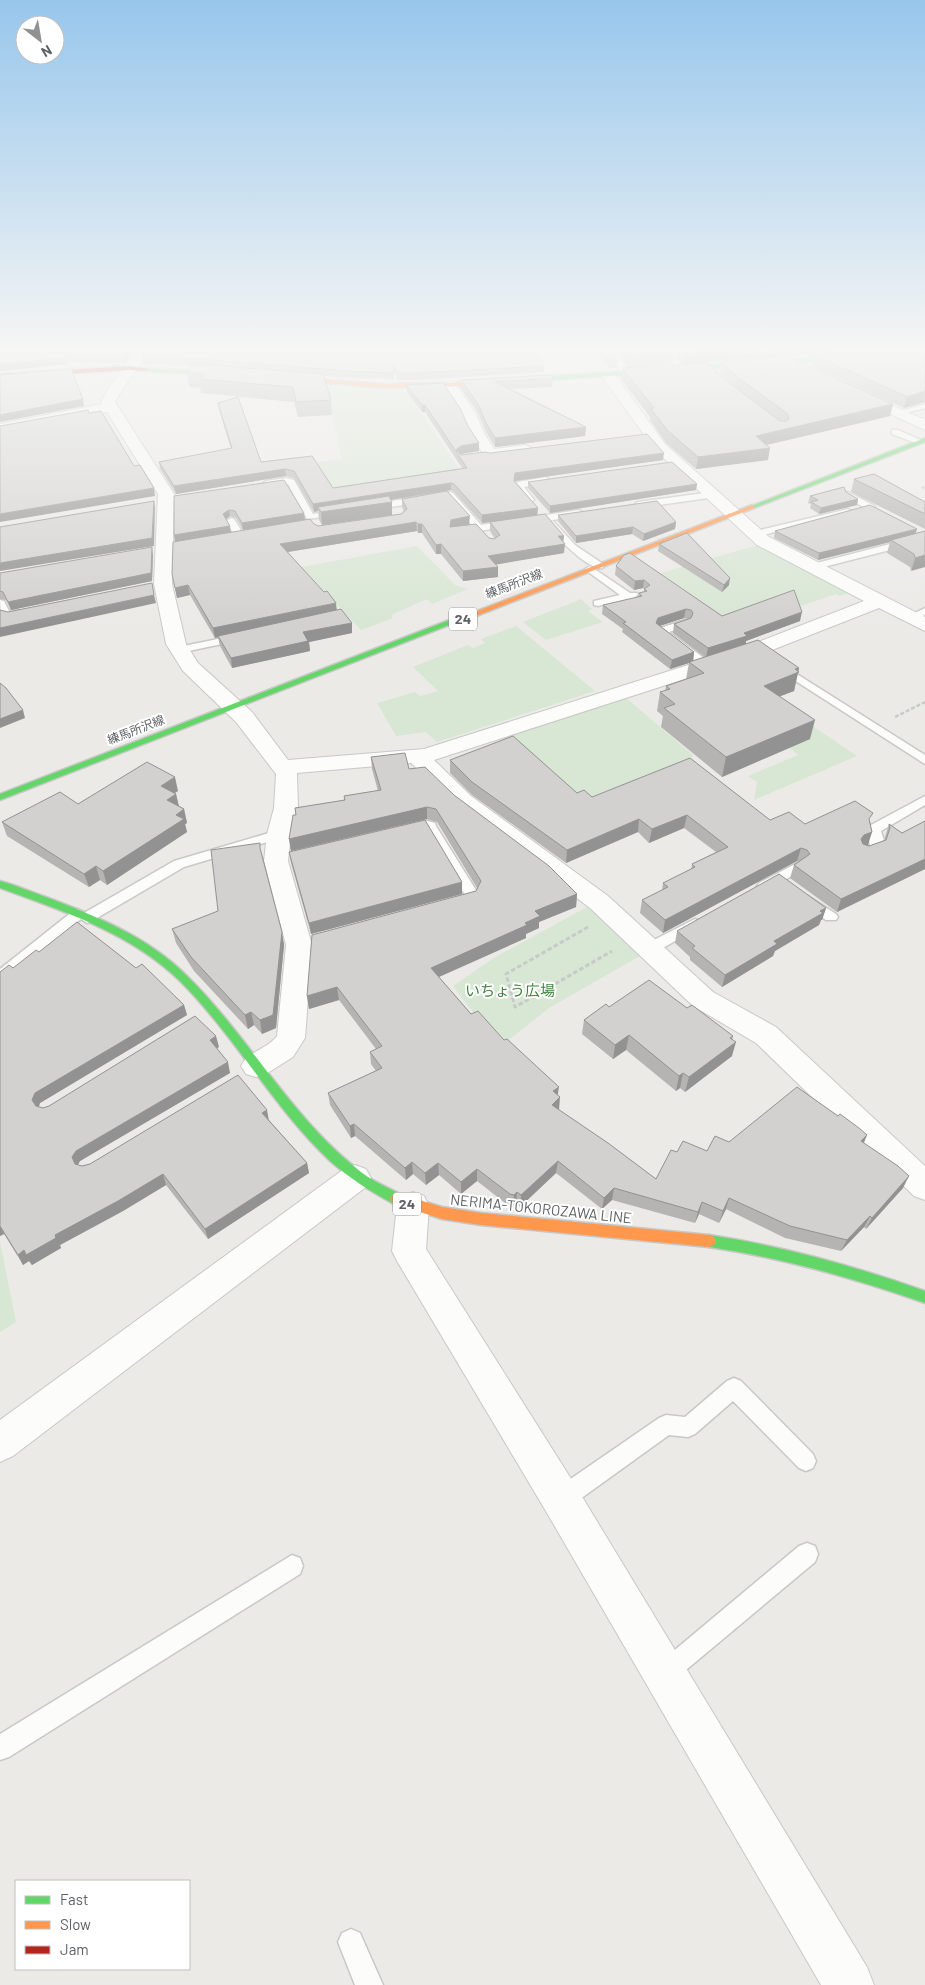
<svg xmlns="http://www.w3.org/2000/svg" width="925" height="1985" font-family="Barlow,'Noto Sans JP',sans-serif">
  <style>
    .green { fill: #d8e6d4 }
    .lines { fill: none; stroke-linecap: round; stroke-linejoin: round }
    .lane-casing { stroke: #c8c8c7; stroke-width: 3 }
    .street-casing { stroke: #c8c8c7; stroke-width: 2 }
    .fast-casing { stroke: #c6c7c6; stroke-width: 3 }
    .slow-casing { stroke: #c6c7c6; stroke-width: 3 }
    .jam-casing { stroke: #c6c7c6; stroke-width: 3 }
    .path-far2 { stroke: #c6cac8; stroke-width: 2; stroke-dasharray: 2.5 1; stroke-linecap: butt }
    .path-far1 { stroke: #c6cac8; stroke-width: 2.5; stroke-dasharray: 4 2; stroke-linecap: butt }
    .path { stroke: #c6cac8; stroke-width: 3; stroke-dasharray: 4.5 2.5; stroke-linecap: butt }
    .lane { fill: #fcfcfb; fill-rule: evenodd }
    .street { fill: #fcfcfb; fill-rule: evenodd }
    .fast { fill: #63d668; fill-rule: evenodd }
    .slow { fill: #ff974d; fill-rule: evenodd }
    .jam { fill: #b3261e; fill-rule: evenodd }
    .wall { fill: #b5b4b3; fill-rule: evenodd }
    .shaded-wall { fill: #939292 }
    .building { fill: #d2d1d0; stroke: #939292 }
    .labels { text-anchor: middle; stroke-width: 4; stroke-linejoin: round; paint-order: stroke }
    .far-street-label { font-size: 12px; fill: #5d6164; stroke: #fff }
    .shield { fill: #fff; stroke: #8e9092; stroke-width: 1 }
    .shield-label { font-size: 14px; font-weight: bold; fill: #5d6164 }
    .park-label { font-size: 15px; fill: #42823e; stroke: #fff }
    .street-label { font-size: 15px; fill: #5d6164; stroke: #fff }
  </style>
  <rect width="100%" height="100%" fill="#eceae7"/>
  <path class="green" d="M388 347H567L465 351Z
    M326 386 405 390 463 474 334 493 315 462 342 459Z
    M761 544 851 592 839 596 836 594 798 607 730 622 661 573Z
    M417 546 455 585 468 589 432 604 427 599 391 615 393 618 361 630 301 567Z
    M581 599 592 609 588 611 603 622 546 640 523 622Z
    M516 626 595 691 437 742 426 732 396 736 377 703 415 692 420 696 438 691 413 667 468 645 473 648 485 643 481 639Z
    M625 697 694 756 567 806 502 736Z
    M780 704 857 756 754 800 757 782 748 776 798 755 790 748Z
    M587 907 640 956 549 1008 505 1043 480 1021 453 986 495 957Z
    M0 1242 16 1322 0 1332Z"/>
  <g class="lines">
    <defs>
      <path id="lane" d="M607 349H613L631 372V376H625L606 351Z
        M696 350H699V354L673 356 686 370 682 372 664 354 668 352Z
        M925 404V408L898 415 894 413Z
        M892 430H898L925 442 918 444 892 434Z
        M546 477 550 480 549 482 524 487 534 500 530 503 527 502 514 485 518 482Z
        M286 478 294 480 313 514 339 509 344 512 339 515 307 519 288 484 266 487 262 484 266 481Z
        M450 492 453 493 481 525 579 510 584 513 579 516 479 531 476 530 448 498 372 510 367 507 372 504Z
        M712 492 716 495 715 497 638 508 634 505 638 502Z
        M848 492 873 505 875 507 870 510 867 509 845 497 844 495Z
        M848 509 853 512 851 514 755 537 750 534 752 532Z
        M231 518 234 519 244 535 242 537H236L234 535 226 521Z
        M550 520 553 521 575 545 603 564V568C588 571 555 535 545 523Z
        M925 535V541L812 570 807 567 809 565Z
        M590 566 630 593H637L638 595 633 598 598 606 594 605V601L620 595 587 571 585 569Z
        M0 600 4 601 9 611 19 610 24 613 19 616 1 617Z
        M925 608V615L910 621 905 618Z
        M685 620 689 621 690 623 689 625 669 632 712 664 713 666 712 668H704L656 631 657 629Z
        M237 635 241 636 242 638 241 640 179 653 174 650 179 647Z
        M781 664 925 755V764L777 669 776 667 777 665Z
        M925 796V805L881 831 884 841 881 851 865 857 860 856 858 853 860 850 870 846 867 832 871 825Z
        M424 820 435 823 436 826 479 895 475 902 460 907 455 905 453 902 455 899 465 895 425 829 408 832 402 828 403 825Z
        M279 830 286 834 284 837 184 867 92 921 87 923 81 919 5 981 0 982V969L73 911 78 909 84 913 174 861Z
        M797 863 802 864 804 867 802 870 769 889H759L757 886 759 883Z
        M808 896 836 914 838 917 836 920H826L803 904 801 901 803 898Z
        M695 919 700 921 702 924 700 927 654 953H644L642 949 644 945Z
        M734 1378 741 1381 813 1454 816 1461 813 1468 806 1471 799 1468 733 1401 695 1434 688 1437 669 1435 569 1507 561 1510 553 1507 550 1499 553 1491 659 1418 666 1415 685 1417 727 1381Z
        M807 1543 815 1546 818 1554 815 1562 674 1680 666 1684 658 1680 654 1672 658 1664 799 1546Z
        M292 1555 300 1558 303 1566 300 1574 9 1757 0 1760V1734Z
        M351 1929 360 1933 383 1985H355L338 1942 342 1933Z"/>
      <path id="street" d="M139 347H152L122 390 115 402 174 494 172 584 186 644 198 663 252 712 288 760 424 749 748 646 864 601 757 545 655 450 601 375 608 371 613 372 665 444 769 537 925 617V631L879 608 762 654 434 760 471 796 608 896 713 992 776 1027 925 1166V1200L914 1196 756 1043 693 1006 590 908 455 806 411 763 297 773 298 808 291 834 288 861 312 945 305 1038 293 1057 266 1074 256 1077 246 1074 241 1066C249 1051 267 1049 277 1036L286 945 264 861 267 834 274 808 276 774 236 722 183 671 166 644 154 584 158 494 107 412 0 432V424L102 404 101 402 110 386Z
        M449 381 454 382 476 414 484 433 494 449 525 445 530 447 533 450 530 453 490 459 485 457 470 433 462 414 442 385Z
        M858 390 925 420V430L853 397 851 394Z
        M355 1165 366 1169 371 1178 366 1187 13 1456 0 1462V1420L344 1169Z
        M413 1192 424 1196 429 1206 426 1249 575 1485 867 1967 874 1985H821L547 1513 397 1261 392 1251 397 1206 402 1196Z"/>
      <path id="fast" d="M925 349V353L471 386 468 384 471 382Z
        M144 368 226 372 229 374 226 376 146 371Z
        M925 438V442L754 508 749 507Z
        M465 614 472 616 0 800V794Z
        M0 881C15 885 29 891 43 896 94 915 149 937 188 977 252 1040 294 1124 368 1177 379 1184 391 1189 402 1195L404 1199 402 1203 397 1205 392 1203C370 1191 349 1178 330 1161 273 1107 235 1036 180 981 131 933 63 911 0 888Z
        M709 1235C783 1246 854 1266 925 1291V1303C854 1278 783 1258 709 1247L704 1245 702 1241 704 1237Z"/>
      <path id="slow" d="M288 377 386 384 471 382 474 384 471 386 386 388 286 380Z
        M752 505 755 507 754 508 471 618 464 616Z
        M397 1193 442 1207 481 1213 709 1235 714 1237 716 1241 714 1245 709 1247 481 1225 442 1219 392 1203 390 1199 392 1195Z"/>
      <path id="jam" d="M130 366 149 369 146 371 130 370 0 378V374Z"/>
    </defs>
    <use href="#lane" class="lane-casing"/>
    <use href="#street" class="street-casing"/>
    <use href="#fast" class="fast-casing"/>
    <use href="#slow" class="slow-casing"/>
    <use href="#jam" class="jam-casing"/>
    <path class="path-far2" d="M388 351 442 352
      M533 351 592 347
      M922 488 925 487"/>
    <path class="path-far1" d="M895 717 925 702"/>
    <path class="path" d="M588 927 506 974 515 1007 612 951"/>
    <use href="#lane" class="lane"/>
    <use href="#street" class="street"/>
    <use href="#fast" class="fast"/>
    <use href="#slow" class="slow"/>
    <use href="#jam" class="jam"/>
  </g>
  <path class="wall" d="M0 347H136L125 363 67 362 68 364 0 371Z
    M594 347H606L617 362 616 368H610L594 349Z
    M614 347H870V349L683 364 677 358 678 350H670L673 353 672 364 629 367Z
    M925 347V403L924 402 904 408 812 366 814 355Z
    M383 349 392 355 544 366V372L417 380H398L394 373V379L348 378 324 376 331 400 332 415 298 417 294 402 201 393 200 388 189 387 187 372 191 365 143 364 141 357Z
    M722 362 893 404 890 416 766 445 768 460 696 469 666 443 650 420V417L621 379 622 368 728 382 775 417 734 387 720 373Z
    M553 378 552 387 511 389 586 427 585 436 495 447 486 432 478 413 461 389V380Z
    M406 385 468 426 479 443V451L461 454H460L461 455 490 453 663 460 515 481 538 508 537 515 563 542 564 553 495 564 498 567V577L463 581 441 554H436L422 533H418L417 531 288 552 337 610 352 623V633L309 642 310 651 232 668 220 646 218 637 215 638 190 595 177 598 172 574 175 542 174 496 304 513 305 520 243 530 236 518 230 516 226 519 231 532 314 524 318 526 401 514 404 512 402 507V499L469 525 489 538 494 539H495L490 531V522L510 519 482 523 454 492 451 490 391 500 392 515 322 525 319 520 318 511 314 512 294 478 286 476 176 494 160 469 159 462 231 449 219 410 218 403 261 462 312 456 333 488 462 468 425 412H422L407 392Z
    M854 479 916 497 925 502V529L851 492Z
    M528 482 697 484 696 490 550 513 528 488Z
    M846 492 858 499 857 505 819 514 810 508 811 504 808 503 810 496Z
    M558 515 676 522 675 529 643 541 632 534 576 543 558 521Z
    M917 529 915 533 925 531 911 571 910 567 887 553 890 542 818 560 774 538 775 531Z
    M659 544 729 585 722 592 658 551Z
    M153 555 152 581 11 610 6 600 0 599V573Z
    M616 566 722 616 800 621 746 641V644L799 668 794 691 780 696 810 739 722 777 661 727 663 716 657 711 660 692 665 691 666 686 686 679 689 663 670 669 622 632 623 629 602 614 603 605 638 597 639 593 644 592V589L643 588 634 590 615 575ZM684 618 688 619 674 624 673 633 705 657 693 661 694 652 660 626Z
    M371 757 409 769 454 795 577 894 576 907 539 922V928L526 934V938L439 977 471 1014 504 1040 558 1095 559 1110 656 1179 677 1152 707 1151 729 1142 838 1116 867 1135 864 1143 903 1188 866 1229 864 1227 841 1251 785 1238 726 1209 719 1223 699 1214 695 1223 612 1200 602 1209 556 1173 520 1207 516 1204 513 1206H509L477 1181 461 1194 439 1175 426 1185 413 1174 406 1180 355 1136 351 1138 330 1105 328 1093 376 1071 371 1064 370 1052 376 1049 339 1000 309 1009 307 996 476 891 477 888 437 822 427 819 291 851 289 839 296 815 295 808 344 800V796L378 791 372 769Z
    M450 760 592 797 770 820 805 824 870 821 872 832 867 845 869 846 885 840V837L889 824 902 833 925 821V869L837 912 790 878 794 865 799 862 797 861 663 933 640 913 642 900 662 890 663 883 691 870 692 864 716 852 684 828 649 843 638 832 566 863 472 795 450 773Z
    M178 791 174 793 176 794 179 806 184 809 187 823 185 824 187 832 107 885 100 880 89 887 7 836 2 822 78 804Z
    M289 852 462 894 311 934 291 863Z
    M263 857 284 945 276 1028 262 1034 254 1025 248 1029 194 971 176 943 172 929 218 911Z
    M826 908 822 920H821L819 925 775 951 773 956 722 987 690 960V957L675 943 677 931Z
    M39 952 184 1005 187 1015 40 1103 39 1107 43 1108 219 1047 217 1048 230 1073 80 1161 78 1165 82 1166 269 1120 307 1163 309 1173 208 1239 166 1185 123 1211 60 1245 61 1248 32 1265 29 1261 23 1265 4 1234 0 1236V972L13 968Z
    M609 1007 687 1008 732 1039V1056L685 1092 680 1088 676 1091 626 1050 613 1059 582 1034 584 1020Z"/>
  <path class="shaded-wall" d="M130 347H136L125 363 123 357Z
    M753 347H870V349L683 364 684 353Z
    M66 358 68 364 0 371V364Z
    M925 391 924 402 904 408 907 397Z
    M83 399 84 406 0 422V415Z
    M893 404 890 416 753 448 756 436Z
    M422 405H425V412H422Z
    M586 427 585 436 495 447V438Z
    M479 443V451L461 454 459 456 456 450 461 446Z
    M770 448 768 460 696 469 698 457Z
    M664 453 663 460 515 481H514L515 473Z
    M285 469 286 476 176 494 174 486Z
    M451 483V490L320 511 318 507V511L314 512 313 504Z
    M697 484 696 490 550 513V506Z
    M154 488 155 496 0 522V514Z
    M858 499 857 505 819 514 821 508Z
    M154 501 155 508 154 546 0 571V563Z
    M392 502V515L322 525 321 512Z
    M538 508 537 516 482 523V515Z
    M229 510 230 516 224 521 223 514Z
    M304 513 305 520 243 530 242 523Z
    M470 516 469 525 450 527 451 520Z
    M416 522 417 531 281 553 280 544Z
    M676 522 675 529 643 541 644 534Z
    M418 524H422V533H418Z
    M230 526 231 533 175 542 174 535Z
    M633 527 632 534 576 543V536Z
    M917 529 915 535 891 540 890 542 818 560 819 553Z
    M558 536H564L563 544H565L564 553 488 566V556Z
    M441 544V554H436V545Z
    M152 547 153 555 152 581 11 610 8 602Z
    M925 555V567L911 571 915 558Z
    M498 567V577L463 581V571Z
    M730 578 729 585 722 592 724 585Z
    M644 580 643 588 634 590 635 581Z
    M188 585 190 595 177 598 175 588Z
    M154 595 156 603 0 637V628Z
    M336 603 337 612 215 638 213 628Z
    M686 609 684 618 656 627V623L658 618Z
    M802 612 800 621 746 641V645L706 657 708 648 744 633Z
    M352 623V633L309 642 310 651 232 668 231 658 303 632Z
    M694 652 693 662H689V663L670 669 672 660Z
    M799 668 794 691 760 704 764 686Z
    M23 710 25 718 0 728V719Z
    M815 720 810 739 722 777 726 757Z
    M175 777 178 791 165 799 161 786Z
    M176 794 179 807 167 800Z
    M427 807V819L291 851 289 839Z
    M184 809 187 823 185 824 187 832 107 885 103 871 176 815Z
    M687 815 684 828 649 843 652 829Z
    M639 819 638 832 566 863 567 850Z
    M872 832 868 845 859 848 861 839 864 835Z
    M801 848 797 861 663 933 665 920Z
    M925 859V869L837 912 841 899Z
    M96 866 100 880 89 887 84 874Z
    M462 882V894L311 934 309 923Z
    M577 894 576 907 539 922V928L526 934V938L432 980 431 968 525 923 535 911Z
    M826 908 822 920H821L819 925 775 951 773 956 722 987 725 975 774 941 820 911Z
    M282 932 284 945 276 1028 262 1034 260 1020Z
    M337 987 339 1000 309 1009 307 996Z
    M184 1005 187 1015 40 1103 37 1111 32 1100 35 1093Z
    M251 1012 254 1025 248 1029 245 1015Z
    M629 1035 626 1050 613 1059 615 1045Z
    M216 1036 219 1047 213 1051 210 1040Z
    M733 1036 730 1046 736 1042 732 1056 685 1092 689 1077Z
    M228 1062 230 1073 80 1161 76 1167 72 1157 76 1151Z
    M683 1073 680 1088 676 1091 679 1076Z
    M559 1087 557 1099 553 1091Z
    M560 1097 559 1110 552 1105Z
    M267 1110 269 1121 262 1113Z
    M354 1124 355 1136 351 1138 350 1126Z
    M867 1135 861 1148V1141Z
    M558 1161 556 1173 520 1207 521 1195Z
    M412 1162 413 1174 406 1180 405 1168Z
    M307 1163 309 1173 208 1239 205 1229Z
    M438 1163 439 1175 426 1185 425 1173Z
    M477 1169V1181L461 1194V1182Z
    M163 1174 166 1185 123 1211 60 1245 61 1248 32 1265 29 1261 23 1265 18 1255 24 1250 55 1235Z
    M909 1176 903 1188 866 1229 872 1218Z
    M614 1188 612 1200 602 1209 604 1198Z
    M517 1192 516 1204 513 1206 514 1195Z
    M729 1198 726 1209 719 1223 723 1211Z
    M702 1202 699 1214 695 1223 698 1212Z
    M870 1216 864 1227 841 1251 847 1240Z
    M0 1226 4 1234 0 1236Z"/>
  <path class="building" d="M0 347H130L123 357 65 355 66 358 0 364Z
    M148 347H382V349H391L392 355 514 347H534L544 366 417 373H398L393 366V373L348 371 201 359 141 357Z
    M598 347H606L617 362H610Z
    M624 347H668L673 353 631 356Z
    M679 347H753L684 353Z
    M908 347H925V391L907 397 814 355Z
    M789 357 893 404 756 436 770 448 698 457 668 431 651 409 654 408 622 368 707 363 728 382 780 421H787L789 419 788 414 736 376 722 362Z
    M192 364 323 374 331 400 296 402 293 387 199 379 204 374 187 372Z
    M71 369 83 399 0 415V375Z
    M551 375 553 378 495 382 586 427 495 438 486 423 478 404 461 380Z
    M443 383 460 408 468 426 479 443 461 446 456 450 461 455 485 452 490 453 647 434 664 453 515 473 514 481 538 508 482 515 454 484 451 483 313 504 294 471 285 469 174 486 159 462 232 448 218 403 238 397 261 462 312 456 333 488 467 468 425 405H422L406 385Z
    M88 410 89 413 101 411 134 466 140 465 154 488 0 514V426Z
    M672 462 697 484 550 506 528 482Z
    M874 474 925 502V514L854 479Z
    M284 480 304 513 242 523 235 511 229 510 223 514 230 526 174 535V496Z
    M844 487 846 492 858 499 821 508 811 502 818 500 810 496Z
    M447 491 470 516 451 520 450 527 476 524 489 538 494 539 500 535 490 522 545 514 564 536H558L565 544 488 556 498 567 463 571 441 544 436 545 422 524H418L416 522 280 544 324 592 327 591 336 603 213 628 188 585 175 588 172 574 173 542 310 519 314 524 318 526 401 514 407 509 402 499Z
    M389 496 392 502 321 512 318 507Z
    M154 501 152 538 0 563V527Z
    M657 501 676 522 644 534 633 527 576 536 558 515Z
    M870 505 917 529 819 553 775 531Z
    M925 531V555L915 558 914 554 891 540Z
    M687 533 730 578 724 585 659 544Z
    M152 547 151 573 8 602 3 592 0 591V573Z
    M630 553 722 616 794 590 802 612 744 633 747 636 708 648 674 624 691 618 693 613 691 610 686 609 658 618 656 623 694 652 672 660 623 623 626 622 603 605 642 596 639 593 647 591 644 589 650 585 644 580 635 581 616 566 624 555Z
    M152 583 154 595 0 628V610L8 612Z
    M341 609 352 623 303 632 308 641 231 658 218 636Z
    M758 640 799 668 795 669 799 672 764 686 815 720 726 757 664 708 675 704 660 692 670 689 666 686 704 673 689 662Z
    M0 683 6 688 23 710 0 719Z
    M513 736 577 793 584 790 592 797 690 758 770 820 789 812 805 824 855 801 873 813 869 819 872 832 864 835 861 839 863 844 869 846 886 840 890 828 889 824 902 833 925 821V859L841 899 794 865 810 854 807 850 801 848 665 920 642 900 668 887 663 883 695 867 692 864 728 847 687 815 652 829 639 819 567 850 472 782 450 760Z
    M405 753 409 769 425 767 454 795 549 866 577 894 535 911 540 916 525 923 527 925 431 968 471 1014 478 1011 504 1040 507 1039 559 1087 553 1091 560 1097 552 1105 608 1143 656 1179 671 1150 677 1152 683 1141 707 1151 715 1136 729 1142 797 1087 838 1116 840 1114 859 1128 867 1135 861 1141 898 1166 909 1176 872 1218 870 1216 847 1240 790 1226 729 1198 723 1211 702 1202 698 1212 614 1188 604 1198 558 1161 521 1195 517 1192 514 1195 510 1194 477 1169 461 1182 438 1163 425 1173 412 1162 405 1168 354 1124 350 1126 328 1093 382 1068 370 1052 382 1046 337 987 307 996 312 935 476 891 481 881 436 809 427 807 289 839 293 815H296L295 808 345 800 344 796 381 790 371 757Z
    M147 762 175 777 161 786 176 794 167 800 184 809 176 815 184 819 103 871 96 866 84 874 2 822 60 792 78 804Z
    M425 820 462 882 309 923 289 852Z
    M260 843V848L282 932 273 1015 260 1020 251 1012 245 1015 191 957 172 929 218 911 211 850Z
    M779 874 826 908 820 911 823 913 774 941 777 944 725 975 692 948 695 946 677 931Z
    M77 922 136 968 142 964 184 1005 35 1093 32 1100 36 1106 43 1108 49 1106 195 1016 216 1036 210 1040 228 1062 76 1151 72 1157 75 1164 82 1166 90 1164 238 1075 267 1110 262 1113 307 1163 205 1229 163 1174 118 1201 55 1235 56 1238 26 1255 24 1250 18 1255 0 1226V972L9 965 13 968 36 950 39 952Z
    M649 980 687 1008 692 1005 733 1036 730 1038 736 1042 689 1077 683 1073 679 1076 629 1035 615 1045 584 1020 606 1004 609 1007Z"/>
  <linearGradient id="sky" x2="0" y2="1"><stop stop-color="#97c6ec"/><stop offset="0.56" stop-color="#f6f6f4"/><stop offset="1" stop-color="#f6f6f4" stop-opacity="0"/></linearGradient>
  <rect width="925" height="625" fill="url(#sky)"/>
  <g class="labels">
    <g class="far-street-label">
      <text transform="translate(514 584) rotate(-21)" y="4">練馬所沢線</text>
      <text transform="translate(136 730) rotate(-21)" y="4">練馬所沢線</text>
    </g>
    <g class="shield">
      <rect x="449" y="607.5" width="28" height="23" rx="4"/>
      <rect x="393" y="1192.5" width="28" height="23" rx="4"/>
    </g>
    <g class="shield-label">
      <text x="463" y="624">24</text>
      <text x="407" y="1209">24</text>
    </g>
    <g class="park-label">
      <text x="510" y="996">いちょう広場</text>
    </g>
    <g class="street-label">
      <text transform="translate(541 1209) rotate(6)" y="5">NERIMA-TOKOROZAWA LINE</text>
    </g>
  </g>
  <rect x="15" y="1880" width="175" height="90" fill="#ffffff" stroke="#bec0c1"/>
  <rect x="25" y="1896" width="25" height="8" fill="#63d668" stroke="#bec0c1"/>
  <text x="60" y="1905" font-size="15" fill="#5d6164">Fast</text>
  <rect x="25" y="1921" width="25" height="8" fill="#ff974d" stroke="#bec0c1"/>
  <text x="60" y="1930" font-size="15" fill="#5d6164">Slow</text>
  <rect x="25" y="1946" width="25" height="8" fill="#b3261e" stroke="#bec0c1"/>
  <text x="60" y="1955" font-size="15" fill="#5d6164">Jam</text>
  <g transform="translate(40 40) rotate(149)"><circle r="24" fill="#ffffff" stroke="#bec0c1"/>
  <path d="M0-4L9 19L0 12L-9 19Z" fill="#8f9192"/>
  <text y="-8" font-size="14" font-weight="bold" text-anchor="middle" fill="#5d6164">N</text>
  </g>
</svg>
